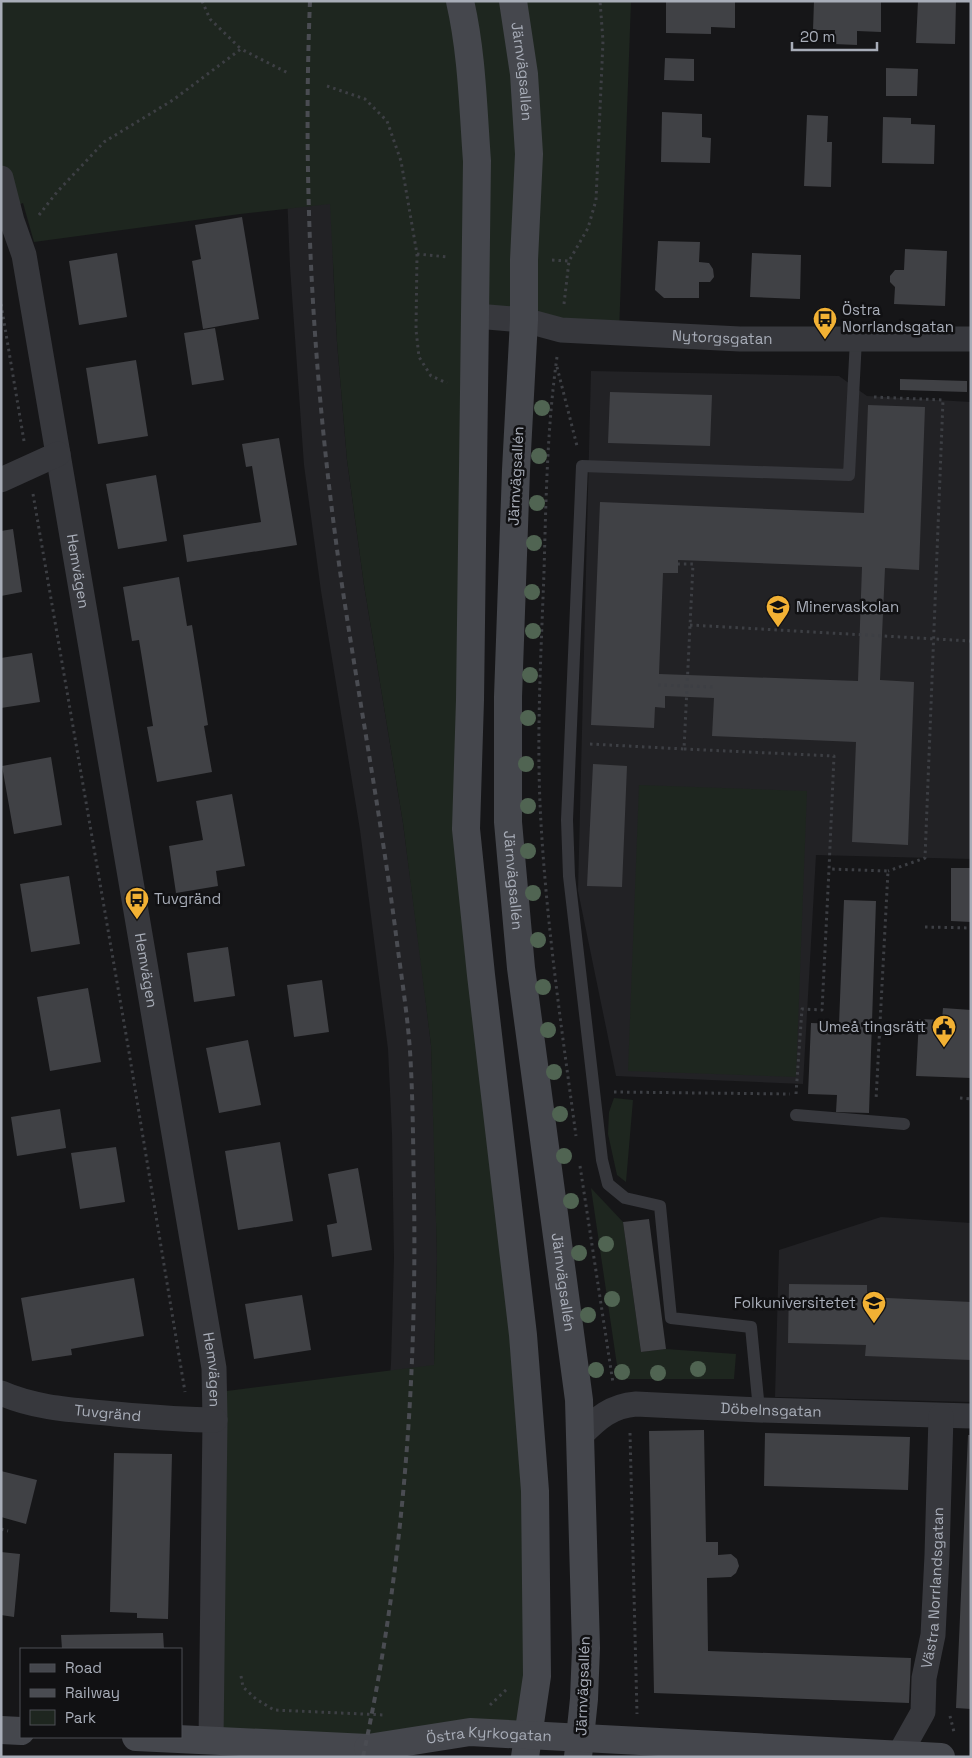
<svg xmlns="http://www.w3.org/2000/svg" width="972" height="1758" font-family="'Space Grotesk',sans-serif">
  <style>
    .built { fill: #222225 }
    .green { fill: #1e261f }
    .building { fill: #404145; fill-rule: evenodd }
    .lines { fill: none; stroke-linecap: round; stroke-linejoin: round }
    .path { stroke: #3d3f44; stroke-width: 3; stroke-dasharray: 2.5 4; stroke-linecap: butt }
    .lane { stroke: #37383d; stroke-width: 12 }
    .street { stroke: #37383d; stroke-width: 25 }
    .secondary { stroke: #45474d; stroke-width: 28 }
    .rail { stroke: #4a4c52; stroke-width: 4; stroke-dasharray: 6 5; stroke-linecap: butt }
    .tree { fill: #506452 }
    .labels { text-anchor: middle; stroke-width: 5; stroke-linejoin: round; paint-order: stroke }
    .street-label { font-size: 15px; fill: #a8adb8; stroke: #111113 }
    .poi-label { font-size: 15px; fill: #a8adb8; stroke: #111113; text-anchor: start }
  </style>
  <rect width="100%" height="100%" fill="#161618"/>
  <path class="built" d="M332 1 333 265 337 342 347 460 364 585 403 823 421 961 431 1045 434 1132 437 1258 434 1365 383 1480 391 1363 394 1258 392 1134 388 1049 360 830 321 591 304 465 290 267 285 144Z
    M591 371 839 376 867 396 971 402V859L816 855 803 1084 616 1076 578 891Z
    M881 1217 971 1223V1402L775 1397 779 1250Z"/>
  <path class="green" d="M1 1H631L619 333 476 316 466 829 523 1335 529 1734 211 1741 219 1392 434 1365 437 1258 431 1045 403 823 364 585 347 460 337 342 330 204 240 214 34 242 23 203 1 211Z
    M639 785 807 791 796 1077 628 1071Z
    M614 1098 633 1100 626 1182 617 1175 608 1134 609 1112Z
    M591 1188 623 1222 641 1352 666 1349 736 1354 734 1379H619Z"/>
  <path class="building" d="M666 1H735V28L711 27V34L666 33Z
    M814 1H881V32L857 31V45L834 44 835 30H813Z
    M918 1H956L955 44 916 43Z
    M665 58 694 59V81L664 80Z
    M886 68 918 69 917 96H886Z
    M662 112 702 114V137L711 138 710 163 661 162Z
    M807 115 828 116 827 142H832L831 187 804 186Z
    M883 117 911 118V124L935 125 934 164 882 163Z
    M242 217 259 319 203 329 192 261 201 259 195 225Z
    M658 241 700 242 699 262 709 263 713 269 714 277 710 282H699V298H664L655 290Z
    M905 249 947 251 945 306 894 304 895 287 890 282V276L895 270H904Z
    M117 253 127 317 79 325 69 261Z
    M752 253 801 255 800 299 750 297Z
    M215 328 224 380 192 385 184 333Z
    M136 360 148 436 98 444 86 368Z
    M900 379 967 381V392L900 390Z
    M610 392 712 395 710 446 608 443Z
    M868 405 925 407 919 570 885 568 880 680 914 682 908 845 852 842 856 742 712 736 714 698 665 696V708L655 707 654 728 591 725 600 502 864 513ZM678 560 862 567 858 681 659 674 663 573H678Z
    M279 438 297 545 187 562 183 535 261 522 252 466 246 467 242 444Z
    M156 475 167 541 118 549 106 484Z
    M13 529 22 592 1 596V531Z
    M179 577 187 626 192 625 208 725 204 726 212 772 157 782 147 727 153 726 139 640 132 641 123 587Z
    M32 653 40 702 1 708V658Z
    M51 757 62 825 14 834 2 766Z
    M593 764 627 766 622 887 587 886Z
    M232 794 245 866 216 871 218 886 176 893 169 846 203 840 196 801Z
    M951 868H971V922L951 921Z
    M69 876 80 944 31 952 20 884Z
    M844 900 876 901 869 1113 836 1112 837 1095 808 1094 811 1023 839 1024Z
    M228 947 235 996 194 1002 187 953Z
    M322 980 329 1032 294 1037 287 985Z
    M88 988 101 1062 50 1071 37 997Z
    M943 1008 971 1010V1078L916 1076 919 1019 942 1020Z
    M248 1040 261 1105 219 1113 206 1048Z
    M60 1109 66 1148 17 1156 11 1117Z
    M280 1142 293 1221 238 1230 225 1151Z
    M116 1147 125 1202 80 1209 71 1153Z
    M358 1168 372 1250 332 1257 327 1225 337 1223 328 1174Z
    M649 1219 666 1349 641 1352 623 1222Z
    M134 1278 144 1336 71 1349 72 1355 32 1361 21 1298Z
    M789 1284 867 1285V1297L971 1302V1360L865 1356 866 1345 788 1343Z
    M302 1295 311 1350 254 1359 245 1304Z
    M704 1430 706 1542H718V1555L731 1554 737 1559 739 1566 736 1573 731 1577 707 1578 708 1651 911 1658 909 1703 654 1693 649 1431Z
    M765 1433 910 1437 908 1490 764 1486Z
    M968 1435H971V1709L956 1708Z
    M114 1453 172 1454 168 1619 137 1618V1613L110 1612Z
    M1 1471 37 1480 26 1524 1 1517Z
    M1 1552 20 1554 14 1617 1 1615Z
    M163 1633 164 1649H62L61 1635Z"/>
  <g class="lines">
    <path class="path" d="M202 1 210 19 241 49
      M327 86 365 99 387 121 401 161 417 254 416 330 419 357 431 376 447 383
      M39 215 57 192 104 142 173 100 241 49 288 73
      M417 254 448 257
      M552 260 569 261
      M1 304 24 441
      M564 304 569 261 588 228 596 200 603 41 600 1
      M557 357C547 428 546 500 544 572 541 655 536 741 541 823 547 928 562 1032 576 1136
      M557 367 577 446
      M874 397 943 400 925 858 888 871
      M33 494 128 1046 185 1392
      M690 625 971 641
      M658 685 715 687
      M590 744 684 749 693 564H678
      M684 749 834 756 829 869 888 871 876 1100
      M925 927 971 928
      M614 1092 790 1094
      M796 1094 802 1009 822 1010 829 869
      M960 1098 971 1099
      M580 1166 613 1383
      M630 1433 637 1714
      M1 1529 8 1531
      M241 1676 243 1687 256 1699 274 1710 385 1715
      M490 1705 507 1689
      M950 1716 954 1732"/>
    <path class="lane" d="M796 1115 904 1124
      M759 1410 751 1327 671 1318 660 1206 625 1198 608 1184 602 1160 569 876 567 820 582 466 849 475 856 339"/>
    <g class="street">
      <path id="s1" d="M1 178 12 221 24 255 214 1368 215 1420 211 1741"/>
      <path id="s2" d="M476 316 524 320 561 330 740 339H971"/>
      <path d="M1 480 58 454"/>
      <path id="s3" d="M1 1393C37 1409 77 1410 115 1414 148 1417 182 1420 215 1420"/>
      <path id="s4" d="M581 1435C598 1418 611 1406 636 1404L759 1410 971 1416"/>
      <path id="s5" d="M900 1753 923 1712 924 1678 933 1635 937 1555 941 1416"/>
    </g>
    <g class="secondary">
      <path d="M460 1C472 53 473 108 477 161L470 700 466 829 481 975 523 1335 535 1491 537 1676 525 1757"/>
      <path id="s6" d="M513 1 524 74 529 154 524 260V320L516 470 508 697V822L521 968 579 1400 586 1648 584 1699 578 1757"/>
      <path d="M1 1730 21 1731"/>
      <path d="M136 1737 368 1748 384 1752"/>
      <path id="s7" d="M368 1748 470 1732 941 1757"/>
    </g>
    <path class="rail" d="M310 1C302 196 314 392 342 585 359 699 380 813 395 927 400 968 407 1009 410 1051 413 1098 413 1145 414 1192 417 1382 403 1571 363 1757"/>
  </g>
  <g class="tree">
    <circle cx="542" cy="408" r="8"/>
    <circle cx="539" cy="456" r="8"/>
    <circle cx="537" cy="503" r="8"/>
    <circle cx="534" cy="543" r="8"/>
    <circle cx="532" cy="592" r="8"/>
    <circle cx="533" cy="631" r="8"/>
    <circle cx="530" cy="675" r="8"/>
    <circle cx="528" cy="718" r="8"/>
    <circle cx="526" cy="764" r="8"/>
    <circle cx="528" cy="806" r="8"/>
    <circle cx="528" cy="851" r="8"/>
    <circle cx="533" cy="893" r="8"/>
    <circle cx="538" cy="940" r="8"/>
    <circle cx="543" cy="987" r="8"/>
    <circle cx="548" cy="1030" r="8"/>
    <circle cx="554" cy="1072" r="8"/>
    <circle cx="560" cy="1114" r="8"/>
    <circle cx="564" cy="1156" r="8"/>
    <circle cx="571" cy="1201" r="8"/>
    <circle cx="606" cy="1244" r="8"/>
    <circle cx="579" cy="1253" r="8"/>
    <circle cx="612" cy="1299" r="8"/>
    <circle cx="588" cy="1315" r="8"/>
    <circle cx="698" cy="1369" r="8"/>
    <circle cx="596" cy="1370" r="8"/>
    <circle cx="622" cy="1372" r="8"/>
    <circle cx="658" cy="1373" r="8"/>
  </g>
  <defs>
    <symbol id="bus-pin" viewBox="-11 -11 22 30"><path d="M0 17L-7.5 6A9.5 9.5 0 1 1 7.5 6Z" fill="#f2b134" stroke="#111113"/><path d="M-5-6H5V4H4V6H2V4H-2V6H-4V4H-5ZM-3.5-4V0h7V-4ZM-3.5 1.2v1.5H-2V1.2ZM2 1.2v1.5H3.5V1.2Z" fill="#111"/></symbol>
    <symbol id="school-pin" viewBox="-11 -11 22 30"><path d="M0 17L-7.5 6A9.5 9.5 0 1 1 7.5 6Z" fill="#f2b134" stroke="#111113"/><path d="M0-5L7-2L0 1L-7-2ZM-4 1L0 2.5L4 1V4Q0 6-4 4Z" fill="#111"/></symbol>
    <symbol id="civic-pin" viewBox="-11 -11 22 30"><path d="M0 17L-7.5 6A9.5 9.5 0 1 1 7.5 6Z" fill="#f2b134" stroke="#111113"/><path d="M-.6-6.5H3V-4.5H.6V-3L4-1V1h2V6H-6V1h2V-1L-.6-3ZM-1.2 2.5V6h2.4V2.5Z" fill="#111"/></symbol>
  </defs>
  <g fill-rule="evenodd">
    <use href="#bus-pin" x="811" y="305" width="28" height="38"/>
    <use href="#school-pin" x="764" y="593" width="28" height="38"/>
    <use href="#bus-pin" x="123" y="885" width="28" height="38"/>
    <use href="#civic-pin" x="930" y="1013" width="28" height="38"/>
    <use href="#school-pin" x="860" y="1289" width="28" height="38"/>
  </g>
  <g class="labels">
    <g class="street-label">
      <text dy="5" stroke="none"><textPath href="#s6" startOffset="71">Järnvägsallén</textPath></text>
      <text dy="5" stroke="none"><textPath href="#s2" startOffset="248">Nytorgsgatan</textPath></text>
      <text transform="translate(516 476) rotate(-87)" y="5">Järnvägsallén</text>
      <text dy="5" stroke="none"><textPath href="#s1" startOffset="401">Hemvägen</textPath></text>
      <text dy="5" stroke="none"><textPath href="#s6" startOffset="881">Järnvägsallén</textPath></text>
      <text dy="5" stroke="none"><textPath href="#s1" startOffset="806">Hemvägen</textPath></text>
      <text dy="5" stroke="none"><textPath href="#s6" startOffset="1286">Järnvägsallén</textPath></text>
      <text dy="5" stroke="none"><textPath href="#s1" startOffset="1211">Hemvägen</textPath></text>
      <text dy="5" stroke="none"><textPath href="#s4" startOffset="200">Döbelnsgatan</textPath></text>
      <text dy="5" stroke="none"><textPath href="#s3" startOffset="109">Tuvgränd</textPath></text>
      <text dy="5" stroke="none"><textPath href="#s5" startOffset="172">Västra Norrlandsgatan</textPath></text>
      <text transform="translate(583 1686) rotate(-88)" y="5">Järnvägsallén</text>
      <text dy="5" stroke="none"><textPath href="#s7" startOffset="122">Östra Kyrkogatan</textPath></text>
    </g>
    <g class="poi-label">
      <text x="842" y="315">Östra<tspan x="842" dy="17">Norrlandsgatan</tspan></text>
      <text x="796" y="612">Minervaskolan</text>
      <text x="154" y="904">Tuvgränd</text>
      <text x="926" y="1032" text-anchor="end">Umeå tingsrätt</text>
      <text x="856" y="1308" text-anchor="end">Folkuniversitetet</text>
    </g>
  </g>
  <rect width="972" height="1758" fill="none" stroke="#a8adb8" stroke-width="5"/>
  <rect x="20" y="1648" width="162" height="90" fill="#111113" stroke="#4d4f55"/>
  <rect x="30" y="1664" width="25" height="8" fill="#45474d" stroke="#4d4f55"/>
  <text x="65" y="1673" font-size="15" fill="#a8adb8">Road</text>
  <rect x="30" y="1689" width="25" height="8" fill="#4a4c52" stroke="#4d4f55"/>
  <text x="65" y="1698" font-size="15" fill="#a8adb8">Railway</text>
  <rect x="30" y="1710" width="25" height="15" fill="#1e261f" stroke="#4d4f55"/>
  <text x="65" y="1723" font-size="15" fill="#a8adb8">Park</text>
  <path d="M792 42v8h85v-8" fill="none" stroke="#a8adb8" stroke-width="2.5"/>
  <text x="800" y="42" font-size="15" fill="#a8adb8" stroke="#111113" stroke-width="4" paint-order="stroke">20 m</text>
</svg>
